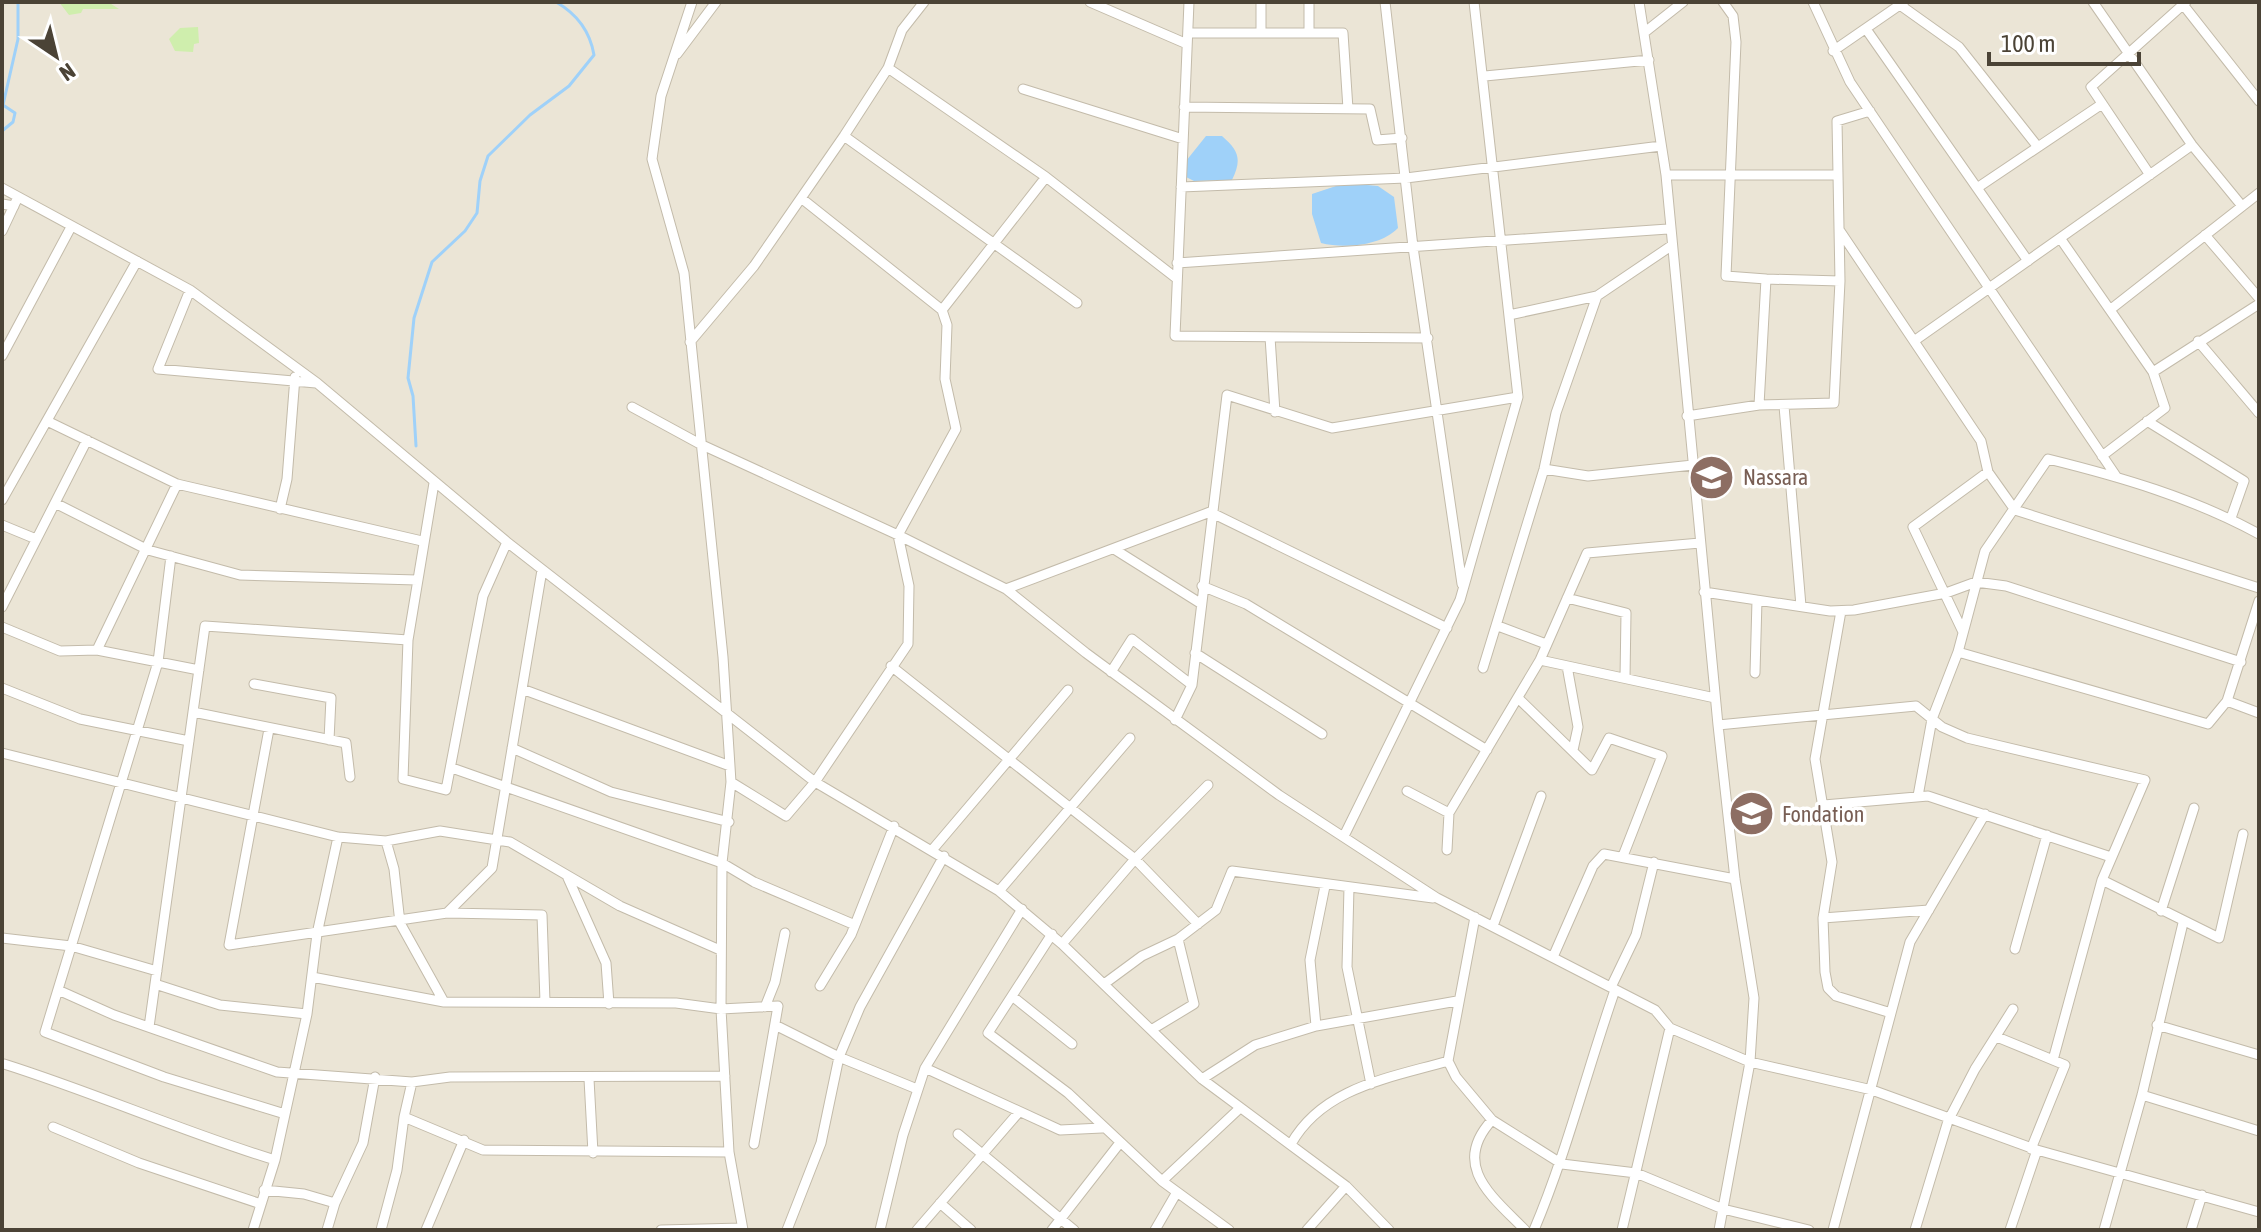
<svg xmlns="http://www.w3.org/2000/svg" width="2261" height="1232" font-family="'Asap Condensed',sans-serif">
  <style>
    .residential { fill: #ebe5d6 }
    .green { fill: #cfeead }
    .water { fill: #9fd1f9 }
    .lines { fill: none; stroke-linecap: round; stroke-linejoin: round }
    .stream { stroke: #9fd1f9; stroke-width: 3 }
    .minor-casing { stroke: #c3bbaa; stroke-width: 11 }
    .minor { stroke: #fff; stroke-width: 9 }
    .labels { text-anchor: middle; stroke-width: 7; stroke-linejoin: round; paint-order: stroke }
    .education-label { font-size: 22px; fill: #785e54; stroke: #fff; text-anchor: start }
  </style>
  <rect width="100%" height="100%" fill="#f6f2e8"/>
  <path class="residential" d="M3 2H2259V1230H2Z"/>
  <path class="green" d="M59 2H108L119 9H83L81 13 69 15Z
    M198 27 199 43 194 44 193 52 175 51 169 39 180 28Z"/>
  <path class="water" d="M1206 136H1222C1239 151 1242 159 1232 180L1194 181 1186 177V161Z
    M1345 183 1378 186 1394 197 1398 228C1381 246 1344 249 1321 243L1312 214V194Z"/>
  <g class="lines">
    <path class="stream" d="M2 131 13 122 15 113 3 105 18 39V2
      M416 446 413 396 408 378 414 318 432 262 465 231 477 213 480 181 488 156 530 115 569 86 594 55C590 31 577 14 556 2"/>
    <defs>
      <path id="minor" d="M692 2 661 96 652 159 684 273 723 657 731 782 722 863 721 1009 729 1152 743 1230
        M1090 2 1187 44
        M1189 2 1175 336 1428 338
        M1309 2V33
        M1385 2 1413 247 1462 584
        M1639 2 1666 175 1718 725 1735 879 1754 998 1750 1062 1719 1230
        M1723 2 1733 16 1736 42 1726 276 1766 279
        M1813 2 1850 82 2116 476
        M2093 2 2192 145 2242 206
        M2181 2 2259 101
        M1900 5 1959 47 2038 147
        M1866 29 2028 261
        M1645 32 1683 2
        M1188 33H1343L1348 109
        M1261 33V2
        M1833 51 1904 2
        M677 54 716 2
        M888 68 1046 177 1176 278
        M1485 76 1649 60
        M1023 89 1183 139
        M1184 107 1370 109 1377 140 1402 138
        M844 136 1077 303
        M1666 175H1838
        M2150 175 2091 87 2186 2
        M1181 187 1406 178 1661 146
        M2 188 190 290 317 383 507 542 815 782 999 891 1062 944 1202 1079 1346 1186 1389 1230
        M1977 188 2102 104
        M2 204 14 206
        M2 231 18 197
        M1840 231 1981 441 1988 472
        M2205 235 2259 298
        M2060 238 2153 372 2165 408 2102 456
        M1177 263 1668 229
        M190 290 158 369 316 383
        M2111 309 2259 193
        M942 310 1046 177
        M1509 315 1597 296 1671 246
        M1270 337 1275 412
        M1914 341 2192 145
        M2198 341 2259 413
        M690 342 754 266 844 136 888 68 902 30 924 2
        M2 356 71 227
        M2153 372 2259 304
        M1759 405 1766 279 1840 281
        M1784 406 1801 606
        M632 407 700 444 898 535 1006 589 1086 653 1279 795 1437 898 1655 1010 1670 1028 1750 1062 1872 1090 2037 1150 2259 1212
        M1687 416 1759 405 1834 403 1840 281 1837 121 1870 111
        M47 421 177 484 422 541
        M2147 421 2244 481 2231 518
        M1544 469 1588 476 1693 465
        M434 483 408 640 403 779 446 790 483 596 507 542
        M2 500 137 261
        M55 503 148 550 240 575 417 580
        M280 509 287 479 295 377
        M2 525 36 539
        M1114 549 1200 603
        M171 556 158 662 45 1032 164 1077 285 1114
        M1202 586 1246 604 1487 750
        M1006 589 1210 512 1447 628
        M1704 592 1830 611 1854 610 1946 593 1976 582 2006 586 2241 662
        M1567 598 1626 613 1625 678
        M2 607 87 440
        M1841 611 1815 759 1832 862 1823 918 1825 972 1828 988 1836 996 1891 1013
        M1498 626 1546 644
        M2 627 60 651 97 650 199 670
        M1963 632 1913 527 1988 472 2015 510 2259 588
        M97 650 177 484
        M1958 652 2208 724 2227 701 2259 601
        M1195 653 1322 734
        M1540 660 1715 698
        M891 666 1135 859 1198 924
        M1567 666 1578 727 1573 750
        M1483 668 1544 469 1556 413 1597 296
        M1111 672 1132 639 1192 685
        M1755 673 1757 600
        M254 684 331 698 329 740
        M2 688 80 719 189 741
        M522 689 730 766
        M1518 698 1592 770 1609 738 1662 756 1623 856
        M2227 701 2259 713
        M193 712 346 743 350 777
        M1175 720 1192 685 1227 395 1332 428 1518 397
        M1718 725 1916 706 1942 727 1967 738 2145 780 2102 880 2053 1060
        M269 729 229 945 447 913 542 915 545 1002
        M512 748 611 792 729 822
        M2 753 338 837 386 841 440 831 510 842 620 906 720 950
        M452 768 722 863 754 882 855 925
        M731 782 786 816 815 782 908 644 909 586 898 535 956 429 945 379 947 325 942 310 801 198
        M1407 791 1449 813
        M1918 796 1932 719 1958 652 1985 551 2048 459C2121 477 2193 498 2259 534
        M1824 805 1928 796 2111 857
        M1344 836 1460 600 1518 397 1474 2
        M386 841 394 869 400 923 444 1002
        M933 849 1068 690
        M1447 850 1449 813 1540 660 1587 553 1700 543
        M568 878 606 963 609 1004
        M2102 880 2219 938 2243 834
        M1349 887 1347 967 1371 1084
        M999 891 1130 738
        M2161 911 2194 808
        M447 913 492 868 542 570
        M1475 917 1448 1061 1456 1077 1492 1120 1562 1164 1636 1173 1723 1209 1809 1230
        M1823 918 1929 910
        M1493 926 1541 796
        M1052 934 988 1033 1068 1093 1162 1181 1229 1230
        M2 938 71 946 157 971
        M1062 944 1135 859 1208 785
        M2015 949 2047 835
        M1553 957 1593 866 1604 854 1735 879
        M312 977 444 1002 676 1003 721 1009 778 1006 754 1144
        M155 984 220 1005 307 1014
        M1104 984 1142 956 1178 939 1216 910 1232 871 1433 898
        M820 986 851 935 894 826
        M1611 987 1636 935 1654 862
        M58 990 114 1015 277 1072 412 1082 450 1077 725 1076
        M1012 996 1072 1044
        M765 1007 775 982 785 933
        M775 1025 839 1057 917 1089
        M2157 1025 2259 1055
        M1316 1026 1310 960 1325 886
        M149 1027 205 626 408 640
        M1151 1030 1194 1004 1178 939
        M1997 1037 2065 1065 2031 1149
        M4 1064C96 1093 183 1132 275 1160
        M925 1068 1060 1130 1102 1128
        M589 1079 593 1153
        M1202 1079 1255 1045 1316 1026 1457 1001
        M412 1082 404 1117 483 1150 729 1152
        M2142 1095 2259 1131
        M1492 1120C1450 1166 1493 1197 1525 1230
        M53 1127 139 1163 258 1203
        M958 1134 1074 1230
        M1291 1144C1323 1087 1390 1078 1448 1061
        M1162 1181 1240 1108
        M264 1190 304 1194 335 1203
        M940 1203 971 1230
        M253 1230 275 1160 307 1014 317 934 338 837
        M327 1230 335 1203 363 1143 375 1077
        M381 1230 397 1170 404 1117
        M426 1230 464 1140
        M661 1230 742 1228
        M787 1230 821 1143 839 1057 860 1007 944 856
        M880 1230 903 1135 925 1068 1022 909
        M917 1230 1019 1112
        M1052 1230 1119 1144
        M1155 1230 1177 1192
        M1307 1230 1346 1186
        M1534 1230C1567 1152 1587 1070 1615 990
        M1622 1230 1670 1028
        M1833 1230 1910 942 1985 814
        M1915 1230 1948 1121 1975 1069 2013 1009
        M2010 1230 2037 1150
        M2104 1230 2142 1095 2183 923
        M2191 1230 2202 1195"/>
    </defs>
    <use href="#minor" class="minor-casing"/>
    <use href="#minor" class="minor"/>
  </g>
  <defs>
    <symbol id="school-disc" viewBox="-11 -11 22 22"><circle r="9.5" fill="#8d6e63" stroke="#fff"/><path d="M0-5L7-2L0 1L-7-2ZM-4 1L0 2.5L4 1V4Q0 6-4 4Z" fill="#fff"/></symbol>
  </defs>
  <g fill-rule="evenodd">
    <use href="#school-disc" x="1686" y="452" width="51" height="51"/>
    <use href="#school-disc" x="1726" y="788" width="51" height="51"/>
  </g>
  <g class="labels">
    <g class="education-label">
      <text x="1743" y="485">Nassara</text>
      <text x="1782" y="822">Fondation</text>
    </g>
  </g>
  <rect width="2261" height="1232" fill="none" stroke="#4b4336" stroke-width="8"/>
  <g transform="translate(56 56) rotate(145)" stroke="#ffffff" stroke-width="6" paint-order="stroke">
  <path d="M0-6L14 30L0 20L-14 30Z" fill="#4b4336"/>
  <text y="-12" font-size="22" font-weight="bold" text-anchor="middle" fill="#4b4336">N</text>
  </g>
  <path d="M1989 52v12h150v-12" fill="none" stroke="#4b4336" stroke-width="4"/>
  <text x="2001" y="52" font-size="24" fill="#4b4336" stroke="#ffffff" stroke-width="6" paint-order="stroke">100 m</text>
</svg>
